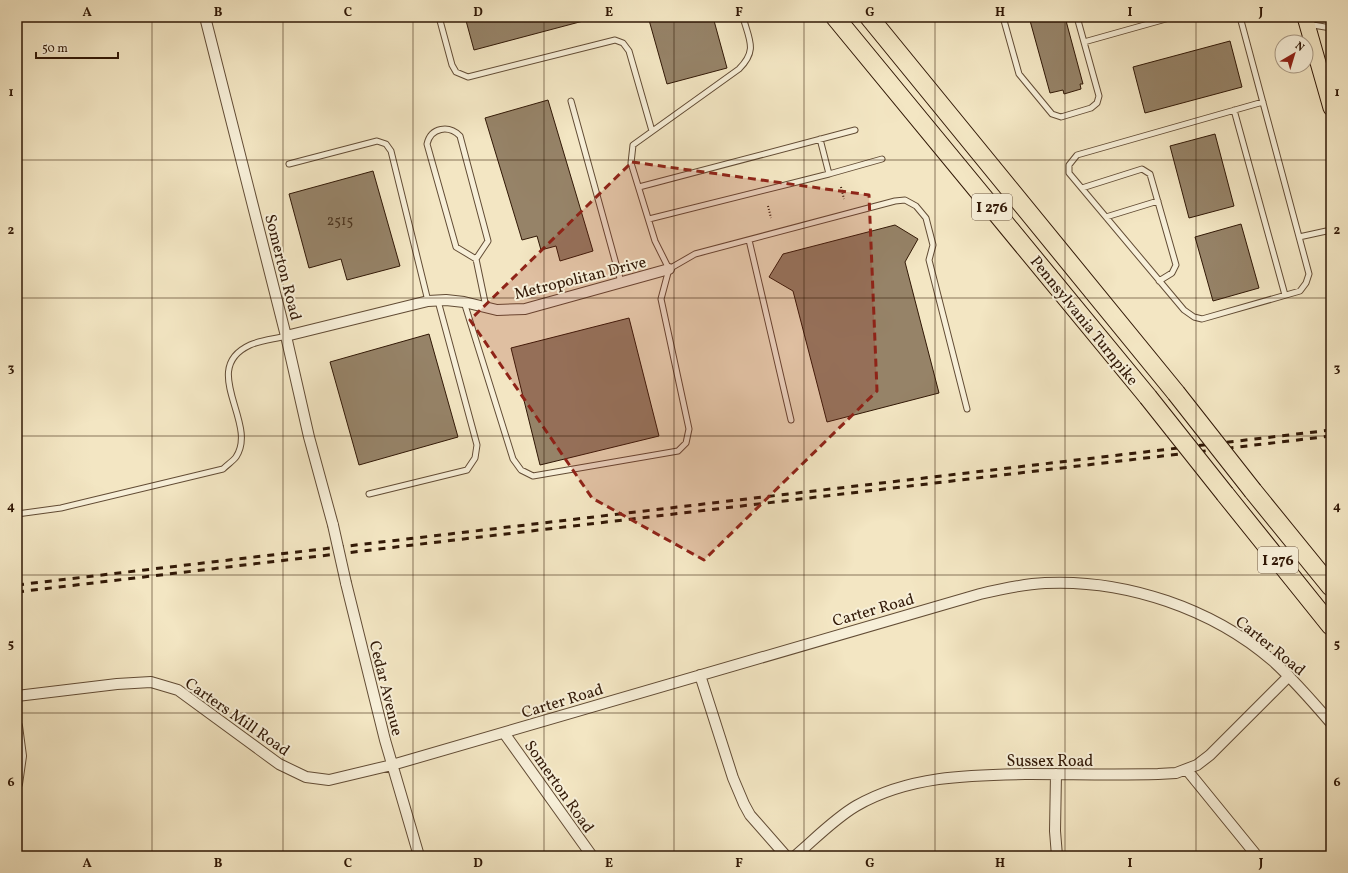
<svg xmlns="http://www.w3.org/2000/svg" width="1348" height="873" font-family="Vollkorn,serif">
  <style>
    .building { fill: #968368; stroke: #311806 }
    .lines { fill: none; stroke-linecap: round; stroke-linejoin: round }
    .lane-casing { stroke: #624c35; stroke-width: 7 }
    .street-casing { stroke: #624c35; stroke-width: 12 }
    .primary-casing { stroke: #311806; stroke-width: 17 }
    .highway-casing { stroke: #311806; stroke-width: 20 }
    .path { stroke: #311806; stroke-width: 2; stroke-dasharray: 1 2; stroke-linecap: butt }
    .lane { stroke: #f7efd8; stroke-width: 5 }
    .street { stroke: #f7efd8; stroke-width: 10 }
    .primary { stroke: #f3e6c3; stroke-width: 15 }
    .highway { stroke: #f3e6c3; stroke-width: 18 }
    .rail { stroke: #311806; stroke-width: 3; stroke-dasharray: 7 7; stroke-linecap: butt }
    .street-bridge-casing { stroke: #624c35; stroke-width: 12; stroke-linecap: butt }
    .highway-bridge-casing { stroke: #311806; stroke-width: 20; stroke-linecap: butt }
    .street-bridge { stroke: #f7efd8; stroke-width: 10 }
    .highway-bridge { stroke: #f3e6c3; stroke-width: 18 }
    .marked { fill: #8f2418; fill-opacity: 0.2; stroke: #8f2418; stroke-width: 3; stroke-dasharray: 8 5; stroke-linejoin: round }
    .grid { fill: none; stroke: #311806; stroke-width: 1; stroke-opacity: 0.55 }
    .labels { text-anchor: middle; stroke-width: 4; stroke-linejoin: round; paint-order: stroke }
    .number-label { font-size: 14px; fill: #4a331e }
    .shield { fill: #f7efd8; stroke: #6c5845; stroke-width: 1 }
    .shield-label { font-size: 15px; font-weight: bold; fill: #311806 }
    .street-label { font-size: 16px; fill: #311806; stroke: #f7efd8 }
    .neatline { fill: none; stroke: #311806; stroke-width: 1.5 }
    .grid-label { font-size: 13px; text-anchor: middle; font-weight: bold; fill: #311806 }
  </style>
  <rect width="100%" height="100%" fill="#f3e6c3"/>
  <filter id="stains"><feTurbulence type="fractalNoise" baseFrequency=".005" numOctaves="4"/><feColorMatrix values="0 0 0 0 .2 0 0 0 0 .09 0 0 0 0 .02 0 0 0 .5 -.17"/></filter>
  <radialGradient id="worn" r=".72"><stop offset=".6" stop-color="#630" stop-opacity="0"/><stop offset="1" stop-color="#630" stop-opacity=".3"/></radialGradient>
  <path class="building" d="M465 17H587V20L474 50Z
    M660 17H713L727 68 667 84 649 20Z
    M1029 17H1065L1083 84H1080L1081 89 1064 94 1063 90 1050 93Z
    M1230 41 1242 87 1145 113 1133 67Z
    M548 100 593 251 560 261 556 246 541 250 537 236 522 240 485 118Z
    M1215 134 1234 206 1189 218 1170 146Z
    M373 171 400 266 347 280 341 259 309 268 289 194Z
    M1241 224 1259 288 1213 301 1195 237Z
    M895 225 918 239 905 262 939 393 827 422 793 291 769 277 783 254Z
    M629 318 659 436 540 465 511 348Z
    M429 334 458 437 359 465 330 362Z"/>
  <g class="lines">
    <defs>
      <path id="lane" d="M439 17 452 65 456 72 468 77 615 40 623 43 629 51 652 131
        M1003 17 1019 74 1052 114 1061 117 1091 108 1097 103 1099 96 1077 17
        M1240 17 1309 274 1306 283 1300 291 1202 319 1194 317 1184 310 1069 173V165L1077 155 1263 102
        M1296 17 1307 24 1331 28
        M1084 42 1173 17
        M1323 72 1331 62
        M571 101 621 282
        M1234 110 1285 295
        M289 164 377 141 386 144 391 151 428 301
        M829 174 882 159
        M639 187 855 130
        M1082 188 1142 169 1150 174 1176 265 1172 273 1159 281
        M1106 217 1158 201
        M649 219 829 174 820 139
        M1299 237 1331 230
        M749 240 791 420
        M476 259 456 247 427 144C431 127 449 125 460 136L488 241 476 259 486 307
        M669 269 695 254 895 201 905 200 916 206 926 218 933 245 929 260 967 409
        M464 302 513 459 521 470 533 476 678 451 686 443 689 429 661 299 669 269 655 241 631 163 633 145 739 69C758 50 749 40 743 17
        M369 494 467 470 475 458 477 445 438 301
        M17 514 61 508 223 469C227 465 233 461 236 457 259 423 198 369 250 345 261 340 275 339 286 336"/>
      <path id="street" d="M205 17 286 336 309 437 333 525
        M286 336 428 301 446 300 464 302 497 310 525 309 669 269
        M346 583 385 740 419 856
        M700 675 733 778 744 804 750 815 786 856
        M17 696 117 684 151 682 178 690 279 764 306 777 329 780 392 765 980 594C1001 589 1023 584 1045 583 1126 579 1213 609 1273 661 1294 680 1313 702 1331 723
        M17 726 21 756 17 784
        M504 733 592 856
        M1187 770 1257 856
        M1056 774 1055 831 1057 856
        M795 856C815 839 834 819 856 806 910 775 971 775 1031 774 1073 774 1116 775 1158 774L1176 773 1197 765 1210 755 1289 676"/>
      <path id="primary" d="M1305 17 1331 108"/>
      <path id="highway" d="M835 17 1148 397
        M869 17 1176 393
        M1253 491 1331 587
        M1225 494 1331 626"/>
    </defs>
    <use href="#lane" class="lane-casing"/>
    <use href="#street" class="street-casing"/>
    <use href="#primary" class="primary-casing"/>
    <use href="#highway" class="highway-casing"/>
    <path class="path" d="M841 187 844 199
      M768 206 771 218"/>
    <use href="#lane" class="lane"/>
    <use href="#street" class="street"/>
    <use href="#primary" class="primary"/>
    <use href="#highway" class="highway"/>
    <path class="rail" d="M17 585 1331 430
      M17 592 1331 436"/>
    <defs>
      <path id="street-bridge" d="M333 525 346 583"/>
      <path id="highway-bridge" d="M1176 393 1253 491
        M1148 397 1225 494"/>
    </defs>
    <use href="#street-bridge" class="street-bridge-casing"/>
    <use href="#highway-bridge" class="highway-bridge-casing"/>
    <use href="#street-bridge" class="street-bridge"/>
    <use href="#highway-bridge" class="highway-bridge"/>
  </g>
  <path class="marked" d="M632 162 869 195 877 391 704 560 592 498 470 320Z"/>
  <path class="grid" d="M152 17V856M283 17V856M413 17V856M544 17V856M674 17V856M804 17V856M935 17V856M1065 17V856M1196 17V856M17 160H1331M17 298H1331M17 436H1331M17 575H1331M17 713H1331"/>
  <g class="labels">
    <g class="number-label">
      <text x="340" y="225">2515</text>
    </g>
    <g class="shield">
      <rect x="972" y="194" width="40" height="26" rx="3"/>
      <rect x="1258" y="547" width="40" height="26" rx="3"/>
    </g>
    <g class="shield-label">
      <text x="992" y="212">I 276</text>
      <text x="1278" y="565">I 276</text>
    </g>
    <g class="street-label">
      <text transform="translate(284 267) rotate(76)" y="6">Somerton Road</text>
      <text transform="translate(580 277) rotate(-14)" y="6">Metropolitan Drive</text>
      <text transform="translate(1085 320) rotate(51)" y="6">Pennsylvania Turnpike</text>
      <text transform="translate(873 609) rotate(-16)" y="6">Carter Road</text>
      <text transform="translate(1271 645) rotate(39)" y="6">Carter Road</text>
      <text transform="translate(387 688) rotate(76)" y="6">Cedar Avenue</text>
      <text transform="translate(562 700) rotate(-17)" y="6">Carter Road</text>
      <text transform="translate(238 716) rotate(35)" y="6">Carters Mill Road</text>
      <text x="1050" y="766">Sussex Road</text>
      <text transform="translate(560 786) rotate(55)" y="6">Somerton Road</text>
    </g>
  </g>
  <rect width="1348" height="873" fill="none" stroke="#f3e6c3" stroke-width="44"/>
  <g transform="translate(1294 54) rotate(38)"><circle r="19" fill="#f7efd8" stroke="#a89984"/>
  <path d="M0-3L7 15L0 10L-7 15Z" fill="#8f2418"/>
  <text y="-6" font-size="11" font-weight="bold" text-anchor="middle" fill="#311806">N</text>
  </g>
  <path d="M36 52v6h82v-6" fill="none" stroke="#311806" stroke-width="2"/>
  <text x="42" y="52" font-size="12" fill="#311806" stroke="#f7efd8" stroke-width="3" paint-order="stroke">50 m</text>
  <rect x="22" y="22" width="1304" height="829" class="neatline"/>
  <g class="grid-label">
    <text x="87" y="16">A</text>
    <text x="218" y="16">B</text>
    <text x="348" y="16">C</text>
    <text x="478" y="16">D</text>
    <text x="609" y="16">E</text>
    <text x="739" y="16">F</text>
    <text x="870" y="16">G</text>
    <text x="1000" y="16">H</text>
    <text x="1130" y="16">I</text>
    <text x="1261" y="16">J</text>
    <text x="11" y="96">1</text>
    <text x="1337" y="96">1</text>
    <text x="11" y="234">2</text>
    <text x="1337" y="234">2</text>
    <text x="11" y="372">3</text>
    <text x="1337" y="372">3</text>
    <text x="11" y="510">4</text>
    <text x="1337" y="510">4</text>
    <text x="11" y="648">5</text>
    <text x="1337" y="648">5</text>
    <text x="11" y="786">6</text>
    <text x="1337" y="786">6</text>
    <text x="87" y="867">A</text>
    <text x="218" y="867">B</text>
    <text x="348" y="867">C</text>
    <text x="478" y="867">D</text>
    <text x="609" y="867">E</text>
    <text x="739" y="867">F</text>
    <text x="870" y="867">G</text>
    <text x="1000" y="867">H</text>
    <text x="1130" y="867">I</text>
    <text x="1261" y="867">J</text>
  </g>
  <rect width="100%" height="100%" filter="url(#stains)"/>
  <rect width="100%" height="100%" fill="url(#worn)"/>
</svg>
